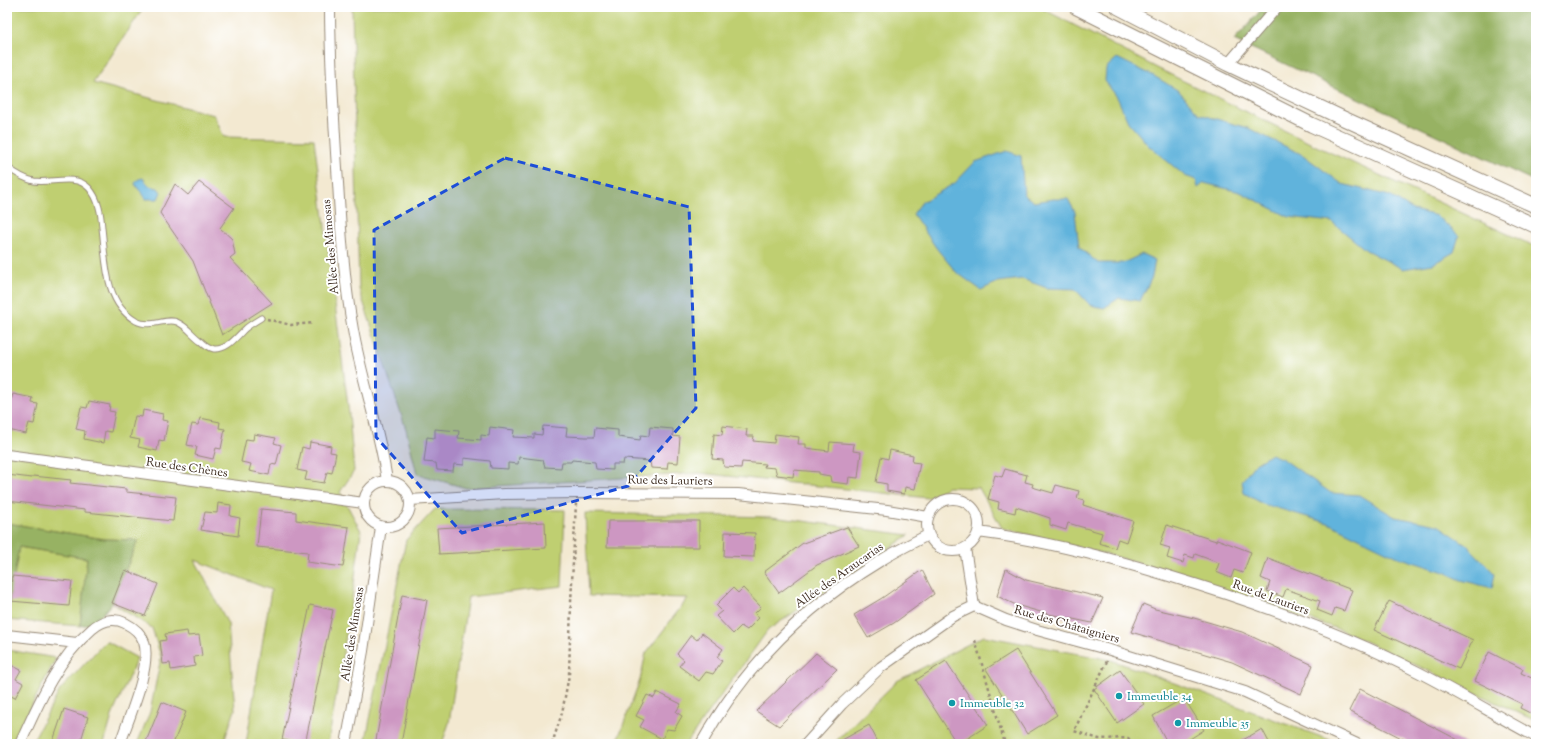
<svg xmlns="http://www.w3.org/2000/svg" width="1543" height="751" font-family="'Sorts Mill Goudy',serif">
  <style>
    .green { fill: #bfcf71; stroke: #7d7c48 }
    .forest { fill: #97b263; stroke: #696e40 }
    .water { fill: #61b3dc; stroke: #4e6e7d }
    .building { fill: #cd97c2 }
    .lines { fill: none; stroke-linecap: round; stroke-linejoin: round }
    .lane-casing { stroke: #978a78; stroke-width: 7 }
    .street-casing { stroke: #978a78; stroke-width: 12 }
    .secondary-casing { stroke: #978a78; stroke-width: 16 }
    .path { stroke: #978a78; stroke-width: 2.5; stroke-dasharray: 3 3; stroke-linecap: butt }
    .lane { stroke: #fff; stroke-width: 5 }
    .street { stroke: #fff; stroke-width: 10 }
    .secondary { stroke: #fff; stroke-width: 14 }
    .marked { fill: #1d4ed8; fill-opacity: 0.2; stroke: #1d4ed8; stroke-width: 3; stroke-dasharray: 8 5; stroke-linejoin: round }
    .culture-dot { fill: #0f9aa8; stroke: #fff; stroke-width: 1.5 }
    .labels { text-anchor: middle; stroke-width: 4; stroke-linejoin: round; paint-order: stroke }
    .street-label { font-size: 12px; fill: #3b2a1e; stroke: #fff }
    .culture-label { font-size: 12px; fill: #0d838f; stroke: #fff; text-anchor: start }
  </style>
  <rect width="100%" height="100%" fill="#fff"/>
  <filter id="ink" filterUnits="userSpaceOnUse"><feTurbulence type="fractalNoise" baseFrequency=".025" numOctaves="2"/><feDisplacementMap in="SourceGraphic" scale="8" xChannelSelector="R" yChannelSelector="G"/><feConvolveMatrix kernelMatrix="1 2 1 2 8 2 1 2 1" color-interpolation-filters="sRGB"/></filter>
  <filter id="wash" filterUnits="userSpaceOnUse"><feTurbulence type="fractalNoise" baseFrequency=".012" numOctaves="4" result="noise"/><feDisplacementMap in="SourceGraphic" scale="16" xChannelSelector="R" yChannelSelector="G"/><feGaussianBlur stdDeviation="0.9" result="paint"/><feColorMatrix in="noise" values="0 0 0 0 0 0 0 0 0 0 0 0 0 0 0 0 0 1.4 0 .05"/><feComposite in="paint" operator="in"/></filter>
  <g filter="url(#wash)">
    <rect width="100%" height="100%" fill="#f3e9d1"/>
    <path class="green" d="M7 7H64L65 10 66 7H144L93 83 214 115 224 137 314 139 349 414 354 471 340 492 361 531 352 599 328 744H246L271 590 195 560 228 624 235 710 223 744H137L150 712 161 657 152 628 112 603 138 540 104 539 7 523Z
      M352 7H1039L1159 69 1314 145 1536 247V721L1341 630 1129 560 1002 528 979 488 948 487 928 498 699 473 466 488 417 474 406 429 359 289Z
      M435 509 565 510 562 586 468 597 449 723 442 744H365L406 540Z
      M585 513 772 517 909 535 768 630 686 744H616L640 680 646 653 688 598 589 596Z
      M18 547 87 558 80 626 7 620Z
      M984 636 1111 660 1341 744H833L897 681Z
      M106 641 137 658 112 716 104 744H31L60 690Z
      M7 650 56 658 12 744H7Z"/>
    <path class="forest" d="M1264 7H1536V182L1234 40Z
      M7 523 104 539 138 540 112 603 95 623 80 626 87 558 19 547 7 618Z"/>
    <path class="water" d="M1117 58 1154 76 1179 91 1199 114 1248 128 1303 155 1342 184 1390 196 1413 210 1437 216 1459 236 1454 252 1433 264 1403 269 1366 250 1332 222 1289 217 1240 192 1204 183 1198 188 1196 180 1185 176 1149 146 1128 122 1117 97 1105 81 1106 68Z
      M1007 151 1021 156 1024 195 1034 202 1053 199H1068L1075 212 1079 247 1098 263H1123L1142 254 1155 260 1152 277 1140 301 1119 298 1104 308 1090 305 1075 289 1047 288 1022 279 998 282 981 290 956 272 937 249 913 214 922 202 955 183 975 162Z
      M143 178 149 186 158 188 161 192 158 199H146C143 193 138 190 135 184 136 180 138 179 143 178Z
      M1271 454 1283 459 1331 493 1359 495 1395 517 1438 525 1466 544 1495 574 1492 588 1461 580 1444 572 1398 557 1328 523 1263 504 1244 493 1242 481 1254 465Z"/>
    <g id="blocks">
      <path class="building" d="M199 182 234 208 220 228 232 239 235 254 230 258 272 303 222 335 193 261 160 213 175 184 188 195Z
        M13 394 33 398 32 403 38 404 34 424 29 423 26 434 8 430 10 423 7 422V400H11Z
        M89 401 110 405 109 411 115 412 111 432 105 431 103 443 84 439 85 431 76 429 81 407 87 408Z
        M143 410 163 414 162 420 168 421 164 441 159 440 157 451 138 447 140 440 130 438 135 416 142 417Z
        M200 418 220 422 219 428 225 429 221 449 216 448 213 459 195 455 197 447 187 445 192 424 198 425Z
        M543 426 567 428 566 436 586 437H594L595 428 618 430V437L640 440 641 435 649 436 650 427 673 429V436L680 437 678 463 668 462 667 469 651 468 650 461 624 459 623 464H613V470L596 469 595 462 572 460 571 462H562L561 468 545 467 543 460 519 457 518 464 508 463V469L491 468 490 461 464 458V465L454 464 453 471 437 470 436 463 424 462 427 437 435 438V429L459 431 458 438 481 440V435L489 436 490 427 514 430 513 437 534 438V434L542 435Z
        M723 426 747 429 746 436H754L753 441 774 443 775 434 799 437 798 444H806V448L829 451 830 442 854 444 853 451 861 452 858 478 849 477 848 484 831 482 830 476 819 474V472L794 470 793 477 777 475 775 468 764 467 765 464 742 462 741 468 724 467 723 460 712 459 714 434 722 435Z
        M254 434 276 438 274 443 281 445 276 465 271 464 269 475 249 471 251 464 241 462 246 439 253 440Z
        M310 442 331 446 330 452 336 453 332 473 327 472 324 483 305 480 307 472 297 470 302 447 309 449Z
        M890 450 913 455 912 462 920 463 915 489 905 487 904 494 887 491V484L876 482 881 457 888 459Z
        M1005 469 1027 475 1025 482 1033 484 1032 487 1053 493 1056 485 1079 491 1077 498 1084 500 1083 505 1133 521 1126 542 1118 539 1115 548 1099 543 1102 533 1068 523 1066 530 1050 525V518L1016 507 1015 513 998 509 999 502 988 499 995 475 1002 477Z
        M7 475 32 478 33 476 71 480 70 483 126 489V492L176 497 173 521 85 512V510L7 501Z
        M218 503 231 505 230 516 240 518 238 536 201 530 205 512 217 513Z
        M261 509 296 512V520L349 527 343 567 307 562 308 552 257 547Z
        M608 521H699V547H607Z
        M545 522 546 548 439 554 437 528Z
        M1167 525 1216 541 1217 539 1251 552 1243 573 1234 570 1231 578 1216 572 1219 563 1195 554 1194 558 1185 555 1183 563 1167 558 1170 548 1160 545Z
        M847 527 859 546 817 565 779 593 764 572 803 543Z
        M725 532 755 533 754 557 724 556Z
        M1268 558 1352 590 1344 611 1335 608 1332 616 1317 610 1320 601 1286 589 1283 597 1267 591 1270 582 1261 578Z
        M1006 569 1026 580 1103 598 1092 623 1044 613 1016 605 997 596Z
        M125 570 158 584 145 616 112 603Z
        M922 570 934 594 894 623 868 638 854 615 882 598Z
        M12 576 72 581 69 606 10 601Z
        M733 588 738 593 743 588 761 607 755 613 759 618 747 630 741 626 733 634 716 616 722 611 716 605Z
        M402 595 427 600 401 744H396L376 740Z
        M1389 601 1473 640 1459 669 1374 630Z
        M1143 604 1155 609 1194 618 1242 632 1313 665 1301 694 1232 662 1131 632Z
        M310 605 333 610 305 744H303L282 740Z
        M187 631 188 636 199 635 202 656 194 657 195 666 171 670 170 663 163 664 160 641 166 640 165 634Z
        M702 633 723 649 717 657 722 661 713 674 706 672 699 681 679 666 684 660 677 654 691 635 697 640Z
        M1016 650 1057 715 1027 734 986 669Z
        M1489 652 1523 669 1521 673 1536 680V716L1520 708 1522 704 1475 681Z
        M816 653 837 669 779 726 756 711Z
        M946 661 988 725 959 744H957L916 680Z
        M7 663 21 670 16 679 23 683 15 698 9 695 7 698Z
        M1120 670 1144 704 1117 723 1094 689Z
        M1360 689 1466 744H1413L1349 711Z
        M657 692 681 704 676 712 682 716 674 730 667 729 662 739 640 727 644 720 636 716 647 695 654 698Z
        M1184 698 1204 730 1182 744H1168L1153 716Z
        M162 702 186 712 173 744H145Z
        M64 709 88 717 80 744H52Z
        M869 725 879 744H835Z
        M1262 729 1270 744H1236Z"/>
    </g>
  </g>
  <g filter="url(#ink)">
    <use href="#blocks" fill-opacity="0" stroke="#978a78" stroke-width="1"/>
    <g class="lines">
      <defs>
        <path id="lane" d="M7 167C15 173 24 179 34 181 51 184 75 173 89 188 99 199 101 214 102 228 106 260 104 303 136 321 151 329 167 317 177 322 187 326 192 335 201 341 204 344 210 348 214 349 228 350 237 336 246 328 251 324 256 321 261 318"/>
        <path id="street" d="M330 7C330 66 334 124 338 183 341 232 344 281 353 330 362 381 380 430 387 481
          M1228 64 1277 7
          M7 455 364 503
          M364 504a23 23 0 1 1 46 0a23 23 0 1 1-46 0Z
          M927 525a26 26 0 1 1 52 0a26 26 0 1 1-52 0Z
          M410 500 504 494 577 493 738 494 887 510 928 517
          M978 532C1043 540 1107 557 1169 576 1255 602 1341 632 1420 673 1459 693 1497 716 1536 737
          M965 548 974 606
          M7 635 77 643
          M20 744C38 704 57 659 92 629 101 621 113 617 125 623 133 627 141 633 144 642 152 667 128 719 120 744
          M346 744 363 651 381 527
          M701 744C744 666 804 607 880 561 896 551 912 543 928 535
          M806 744 842 704 881 667 953 616 974 606 1006 620 1037 630 1110 650 1245 692 1357 744"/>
        <path id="secondary" d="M1076 7 1312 125 1536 226
          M1118 7 1228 64 1338 116 1536 206"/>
      </defs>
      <use href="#lane" class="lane-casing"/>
      <use href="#street" class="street-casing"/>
      <use href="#secondary" class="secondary-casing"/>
      <path class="path" d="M267 319 291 325 314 323
        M975 640 1005 744
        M1107 661 1074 731 1099 739 1128 738 1134 744
        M552 744 562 713 569 675 571 602 576 503
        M1299 744 1301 739"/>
      <use href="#lane" class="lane"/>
      <use href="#street" class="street"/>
      <use href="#secondary" class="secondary"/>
    </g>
  </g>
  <path class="marked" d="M505 158 689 207 696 408 628 486 462 533 376 437 374 230Z"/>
  <g class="culture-dot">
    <circle cx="1119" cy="696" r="4"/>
    <circle cx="952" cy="703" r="4"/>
    <circle cx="1178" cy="723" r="4"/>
  </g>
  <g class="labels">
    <g class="street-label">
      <text transform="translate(330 247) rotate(-95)" y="4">Allée des Mimosas</text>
      <text transform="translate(187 467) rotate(8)" y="4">Rue des Chènes</text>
      <text transform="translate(670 480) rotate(1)" y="4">Rue des Lauriers</text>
      <text transform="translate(839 575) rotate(-35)" y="4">Allée des Araucarias</text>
      <text transform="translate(1271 597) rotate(20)" y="4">Rue de Lauriers</text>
      <text transform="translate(1067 624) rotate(16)" y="4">Rue des Châtaigniers</text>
      <text transform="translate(352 634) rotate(-81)" y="4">Allée des Mimosas</text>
    </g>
    <g class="culture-label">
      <text x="1127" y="700">Immeuble 34</text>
      <text x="960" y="707">Immeuble 32</text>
      <text x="1186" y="727">Immeuble 35</text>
    </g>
  </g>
  <rect width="1543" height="751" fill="none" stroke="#fff" stroke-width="24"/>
</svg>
